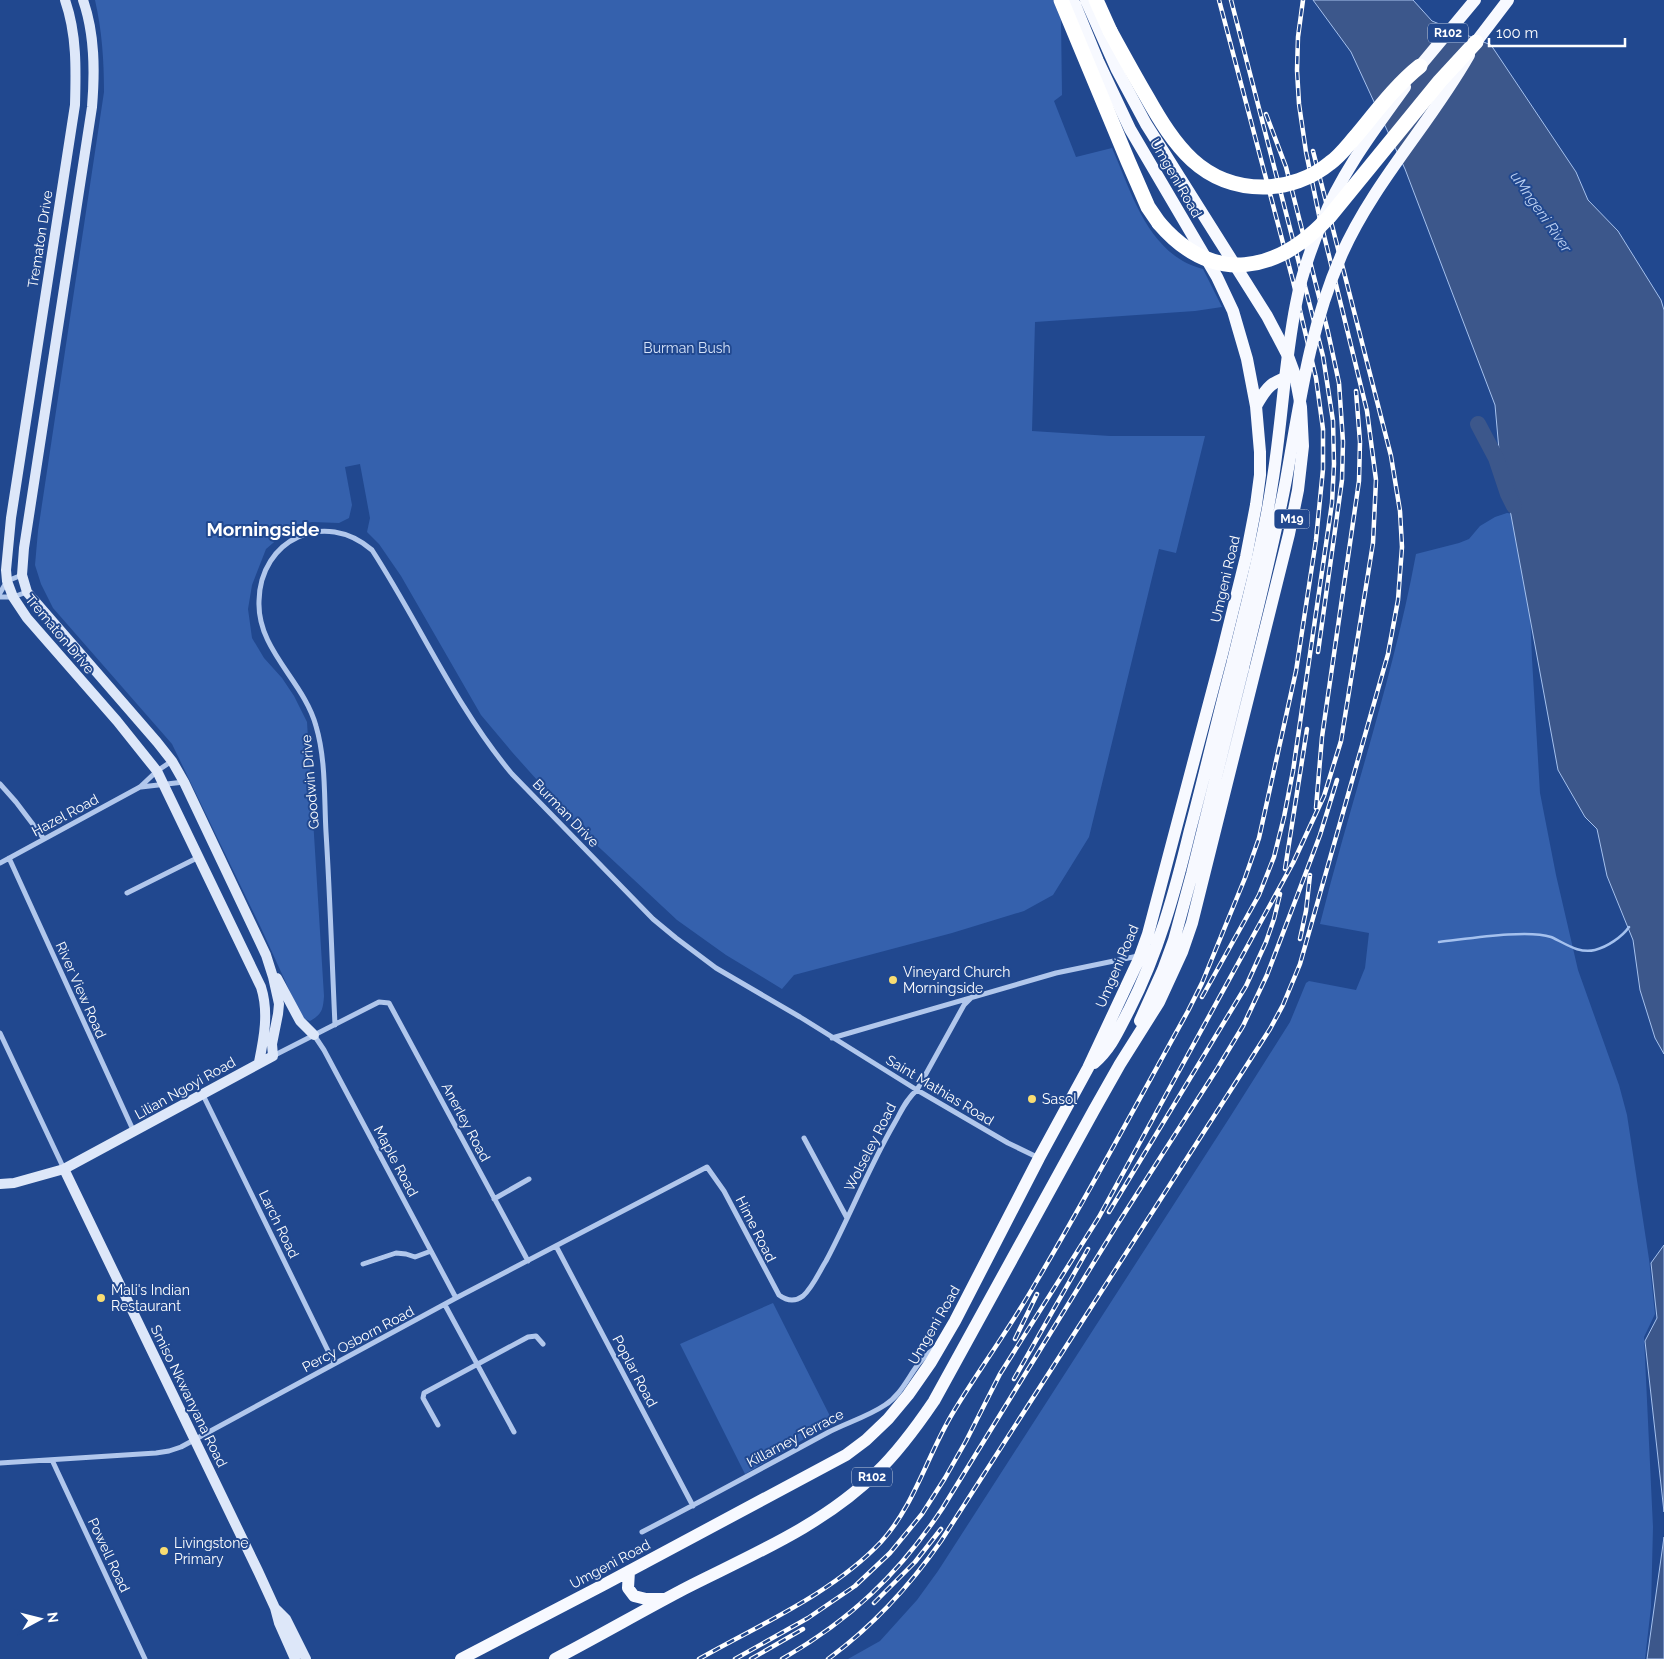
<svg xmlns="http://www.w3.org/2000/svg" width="1664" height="1659" font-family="Raleway,sans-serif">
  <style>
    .green { fill: #3561ad }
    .water { fill: #3c578b; stroke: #a5c1ee }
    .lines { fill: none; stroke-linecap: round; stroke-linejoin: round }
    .stream { stroke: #a5c1ee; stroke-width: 2.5 }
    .river { stroke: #3c578b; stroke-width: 16 }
    .street { stroke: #b1c7ec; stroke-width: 5 }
    .secondary { stroke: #dde7f9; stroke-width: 10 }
    .primary { stroke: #f7f9ff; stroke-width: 12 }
    .highway { stroke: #fff; stroke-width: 15 }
    .rail-casing { stroke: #fff; stroke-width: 4.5 }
    .rail { stroke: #21488f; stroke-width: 2.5; stroke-dasharray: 8; stroke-linecap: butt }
    .primary-bridge { stroke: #f7f9ff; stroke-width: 12 }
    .highway-bridge { stroke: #fff; stroke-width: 15 }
    .poi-dot { fill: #f9dd72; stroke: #21488f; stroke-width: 2 }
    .labels { text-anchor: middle; stroke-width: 4; stroke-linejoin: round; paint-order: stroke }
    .shield { fill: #21488f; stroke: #bcc8dd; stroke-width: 1 }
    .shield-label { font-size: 12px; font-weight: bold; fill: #fff }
    .street-label { font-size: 14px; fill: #fff; stroke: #21488f }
    .park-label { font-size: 14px; fill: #d6e3f9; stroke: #21488f }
    .poi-label { font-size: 14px; fill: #fff; stroke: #21488f; text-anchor: start }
    .water-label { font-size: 15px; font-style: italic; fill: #bdd1f3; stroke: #21488f }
    .district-label { font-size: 19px; font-weight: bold; fill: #fff; stroke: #21488f }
  </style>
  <rect width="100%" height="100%" fill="#21488f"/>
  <path class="green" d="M95 0H1053L1061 20 1062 95 1054 101 1076 157 1112 148C1132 193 1148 255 1203 269L1222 307 1195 311 1035 322 1032 431 1110 436H1205L1176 553 1159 549 1089 837 1053 895 1024 911 952 933 794 975 782 989 726 955 677 920 588 837 512 752 481 715 401 576 379 544 367 532 370 518 360 464 345 467 352 505 349 518 339 523 312 522 294 525 266 549 252 585 248 609 252 638 264 658 282 678 294 696 307 722 324 996C323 1010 322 1014 310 1021L302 1018 261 928 172 744 53 608 41 584 35 565 38 531 104 92C104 60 102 31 95 0Z
    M1507 513 1514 514 1528 565 1532 659 1540 793 1556 875 1578 970 1619 1085 1627 1115 1649 1259 1655 1314 1644 1337 1653 1527 1651 1607 1645 1659H848L880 1641 917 1600 938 1571 1230 1117 1290 1022 1306 983 1309 981 1356 990 1365 968 1369 933 1320 924C1351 800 1393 679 1416 554L1459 543 1469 539 1480 526 1495 517Z
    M773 1303 833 1422 745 1474 680 1344Z"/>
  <path class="water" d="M1313 0H1413L1432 21 1491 45 1576 172 1588 200 1618 231 1661 300 1664 310V1054L1655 1038 1640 990 1633 940 1607 876 1597 829 1585 817 1558 770 1499 450 1495 405 1405 169 1351 52Z
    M1664 1245V1512L1645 1341 1657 1318 1651 1263Z
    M1664 1537V1659H1647Z"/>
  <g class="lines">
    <path class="stream" d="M1439 942C1467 939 1527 929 1551 937 1565 943 1578 954 1595 950 1607 947 1622 937 1629 927"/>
    <path class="river" d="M1478 424 1496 458 1508 494 1514 506"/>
    <path class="street" d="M0 593 7 581 22 575
      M0 597H13L27 592
      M0 784 16 802 44 839
      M141 787 184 782
      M9 858 134 1132
      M0 863 140 787 157 771 172 761
      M127 893 199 857
      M335 1025C332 961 330 896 326 832 324 797 326 760 316 726 304 681 257 650 259 601 260 539 325 509 372 550 420 624 455 706 512 774L653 919 676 938 716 968 800 1017 917 1090 1008 1143 1039 1158
      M0 1033 64 1169
      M314 1035 324 1050 456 1298
      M832 1038 1056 973 1138 956
      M273 1056 379 1002 389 1003 528 1261
      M203 1095 334 1363
      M804 1138 847 1218
      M494 1199 529 1179
      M556 1246 693 1506
      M363 1264 396 1253 406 1254 415 1257 431 1251
      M445 1305 514 1432
      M438 1425 423 1398 424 1393 528 1337 536 1336 543 1344
      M52 1460 145 1659
      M0 1463 156 1453 169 1451 181 1447 456 1298 707 1167 724 1191 779 1295C787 1301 795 1302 803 1296 813 1287 819 1272 826 1261 850 1216 868 1169 894 1124 901 1112 906 1099 917 1090L964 1005 973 996
      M642 1532C704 1500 766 1466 827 1433 846 1423 867 1417 885 1405 907 1391 912 1363 934 1349"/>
    <path class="secondary" d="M65 0C77 34 76 70 75 105L11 518 6 570 7 581 13 597 27 618 117 721 157 771 261 987C269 1012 264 1038 259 1062
      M277 978 300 1021 314 1035
      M64 1169 258 1571 275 1608 279 1623 295 1659
      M0 1184 14 1183 64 1169 273 1056 272 1044 278 1014 279 1004 273 977 266 955 184 782 172 761 157 742 27 592 22 575 24 548 92 107C95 71 95 34 83 0
      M276 1609 286 1619 306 1659"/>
    <path class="primary" d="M1476 42 1508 0
      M1420 66 1475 0
      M1256 406C1267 386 1272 381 1295 375
      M1140 1021 1163 970 1174 940 1192 874 1243 668
      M1094 1063C1111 1049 1119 1029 1129 1010 1158 953 1175 892 1190 830 1205 774 1218 717 1233 661
      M629 1571 628 1588 634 1596 646 1599H663
      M461 1659 605 1584 846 1455 866 1440 888 1419 908 1395 931 1362 955 1321 1039 1158 1088 1068 1139 959 1148 934 1222 654 1246 557 1256 505 1260 475V452L1256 406 1247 359 1233 311 1217 277 1130 129 1098 61 1073 0
      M555 1659C599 1636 642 1611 686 1588 751 1555 824 1525 877 1472 899 1451 917 1426 934 1401L1094 1110 1120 1064 1159 1002 1182 952 1192 923 1289 534 1298 490 1303 446 1301 407 1295 375 1288 356 1267 316 1146 124 1117 70 1086 0"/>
    <path class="highway" d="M1061 0 1128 161 1148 207 1159 223
      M1096 0 1110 31"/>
    <defs>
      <path id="rail" d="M1266 114 1286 167 1328 332 1339 383 1343 442 1342 480 1318 652
        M1316 808 1322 737 1359 481 1360 442 1356 391
        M1285 869 1307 729
        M1300 939 1306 911 1310 875
        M1202 997 1259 895 1274 857 1284 817 1293 771 1332 503 1334 464 1333 421 1323 356 1231 0
        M1109 1212 1246 986 1266 942 1274 919 1280 894
        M1015 1339 1037 1294
        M1014 1379 1088 1249
        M874 1603 915 1562 941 1529
        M699 1659C759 1625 833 1593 881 1542 915 1505 928 1453 954 1411 980 1368 1010 1328 1035 1284 1088 1195 1137 1103 1188 1011L1202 983 1245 878 1259 838 1296 671 1316 540 1323 469V429L1316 378 1293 281 1219 0
        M735 1659 808 1618 855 1586 890 1553 922 1514 945 1478 966 1441 1000 1374 1099 1217 1293 863 1324 796 1341 741 1359 630 1373 543 1376 480 1367 411 1319 215 1306 152 1299 104 1297 70 1298 37 1303 0
        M751 1659 803 1629
        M782 1659C850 1620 898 1575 942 1509L1117 1225 1217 1069 1243 1026 1267 975 1299 891 1320 835 1337 780
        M828 1659C873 1626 909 1587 941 1541L1270 1029 1283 1005 1300 964 1388 654 1398 600 1402 547 1400 511 1391 456 1313 151"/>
    </defs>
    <use href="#rail" class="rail-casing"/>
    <use href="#rail" class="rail"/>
    <path class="primary-bridge" d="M1233 661C1247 602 1263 544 1272 484 1282 424 1284 364 1296 304 1301 276 1311 248 1322 222 1341 173 1375 129 1405 87
      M1243 668C1258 606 1274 543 1286 480 1300 402 1309 330 1341 256 1373 183 1430 124 1469 55"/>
    <path class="highway-bridge" d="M1110 31C1122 53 1134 75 1147 97 1174 145 1202 187 1263 187 1287 187 1312 178 1330 163 1340 156 1348 145 1356 136 1376 112 1396 85 1420 66
      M1159 223C1213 286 1277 273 1329 217L1440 81 1476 42"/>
  </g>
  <g class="poi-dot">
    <circle cx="893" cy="980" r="5"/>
    <circle cx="1032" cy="1099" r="5"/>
    <circle cx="101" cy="1298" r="5"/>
    <circle cx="164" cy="1551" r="5"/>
  </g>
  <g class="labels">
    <g class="shield">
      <rect x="1428" y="23.5" width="40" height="19" rx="4"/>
      <rect x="1274.5" y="509.5" width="35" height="19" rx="4"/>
      <rect x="852" y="1467.5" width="40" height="19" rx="4"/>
    </g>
    <g class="shield-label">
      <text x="1448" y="37">R102</text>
      <text x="1292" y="523">M19</text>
      <text x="872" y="1481">R102</text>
    </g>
    <g class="street-label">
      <text transform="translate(1176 178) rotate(60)" y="5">Umgeni Road</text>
      <text transform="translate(40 239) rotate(-81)" y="5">Trematon Drive</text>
      <text transform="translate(1225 579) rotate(-77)" y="5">Umgeni Road</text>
      <text transform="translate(60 634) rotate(50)" y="5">Trematon Drive</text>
      <text transform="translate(310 782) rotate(-95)" y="5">Goodwin Drive</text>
      <text transform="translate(566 813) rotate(46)" y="5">Burman Drive</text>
      <text transform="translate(65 815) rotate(-28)" y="5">Hazel Road</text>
      <text transform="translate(1117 966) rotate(-67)" y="5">Umgeni Road</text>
      <text transform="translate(81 990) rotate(66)" y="5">River View Road</text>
      <text transform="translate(185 1088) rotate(-29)" y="5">Lilian Ngoyi Road</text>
      <text transform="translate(940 1090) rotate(31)" y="5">Saint Mathias Road</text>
      <text transform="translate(466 1122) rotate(62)" y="5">Anerley Road</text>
      <text transform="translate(870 1147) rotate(-63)" y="5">Wolseley Road</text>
      <text transform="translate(396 1161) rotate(62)" y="5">Maple Road</text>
      <text transform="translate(279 1224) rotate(64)" y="5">Larch Road</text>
      <text transform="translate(756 1229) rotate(63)" y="5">Hime Road</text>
      <text transform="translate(934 1325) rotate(-60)" y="5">Umgeni Road</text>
      <text transform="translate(358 1339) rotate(-28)" y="5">Percy Osborn Road</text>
      <text transform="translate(635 1371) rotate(62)" y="5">Poplar Road</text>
      <text transform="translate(189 1396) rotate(64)" y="5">Smiso Nkwanyana Road</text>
      <text transform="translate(795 1438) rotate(-28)" y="5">Killarney Terrace</text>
      <text transform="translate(109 1555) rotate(65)" y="5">Powell Road</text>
      <text transform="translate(610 1564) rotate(-28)" y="5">Umgeni Road</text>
    </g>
    <g class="park-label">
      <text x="687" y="353">Burman Bush</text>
    </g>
    <g class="poi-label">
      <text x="903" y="977">Vineyard Church<tspan x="903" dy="16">Morningside</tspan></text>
      <text x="1042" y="1104">Sasol</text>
      <text x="111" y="1295">Mali's Indian<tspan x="111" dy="16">Restaurant</tspan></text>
      <text x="174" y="1548">Livingstone<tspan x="174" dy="16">Primary</tspan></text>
    </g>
    <g class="water-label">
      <text transform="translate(1541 212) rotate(55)" y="5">uMngeni River</text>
    </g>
    <g class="district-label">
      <text x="263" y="536">Morningside</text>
    </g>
  </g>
  <g transform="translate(40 1619) rotate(83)" stroke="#21488f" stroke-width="4" paint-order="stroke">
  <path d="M0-4L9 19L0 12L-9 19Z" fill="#ffffff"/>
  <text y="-8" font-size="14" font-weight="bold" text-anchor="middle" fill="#ffffff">N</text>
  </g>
  <path d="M1489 38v8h136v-8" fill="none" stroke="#ffffff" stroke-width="2.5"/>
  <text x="1496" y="38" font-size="15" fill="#ffffff" stroke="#21488f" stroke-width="4" paint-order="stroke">100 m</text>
</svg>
